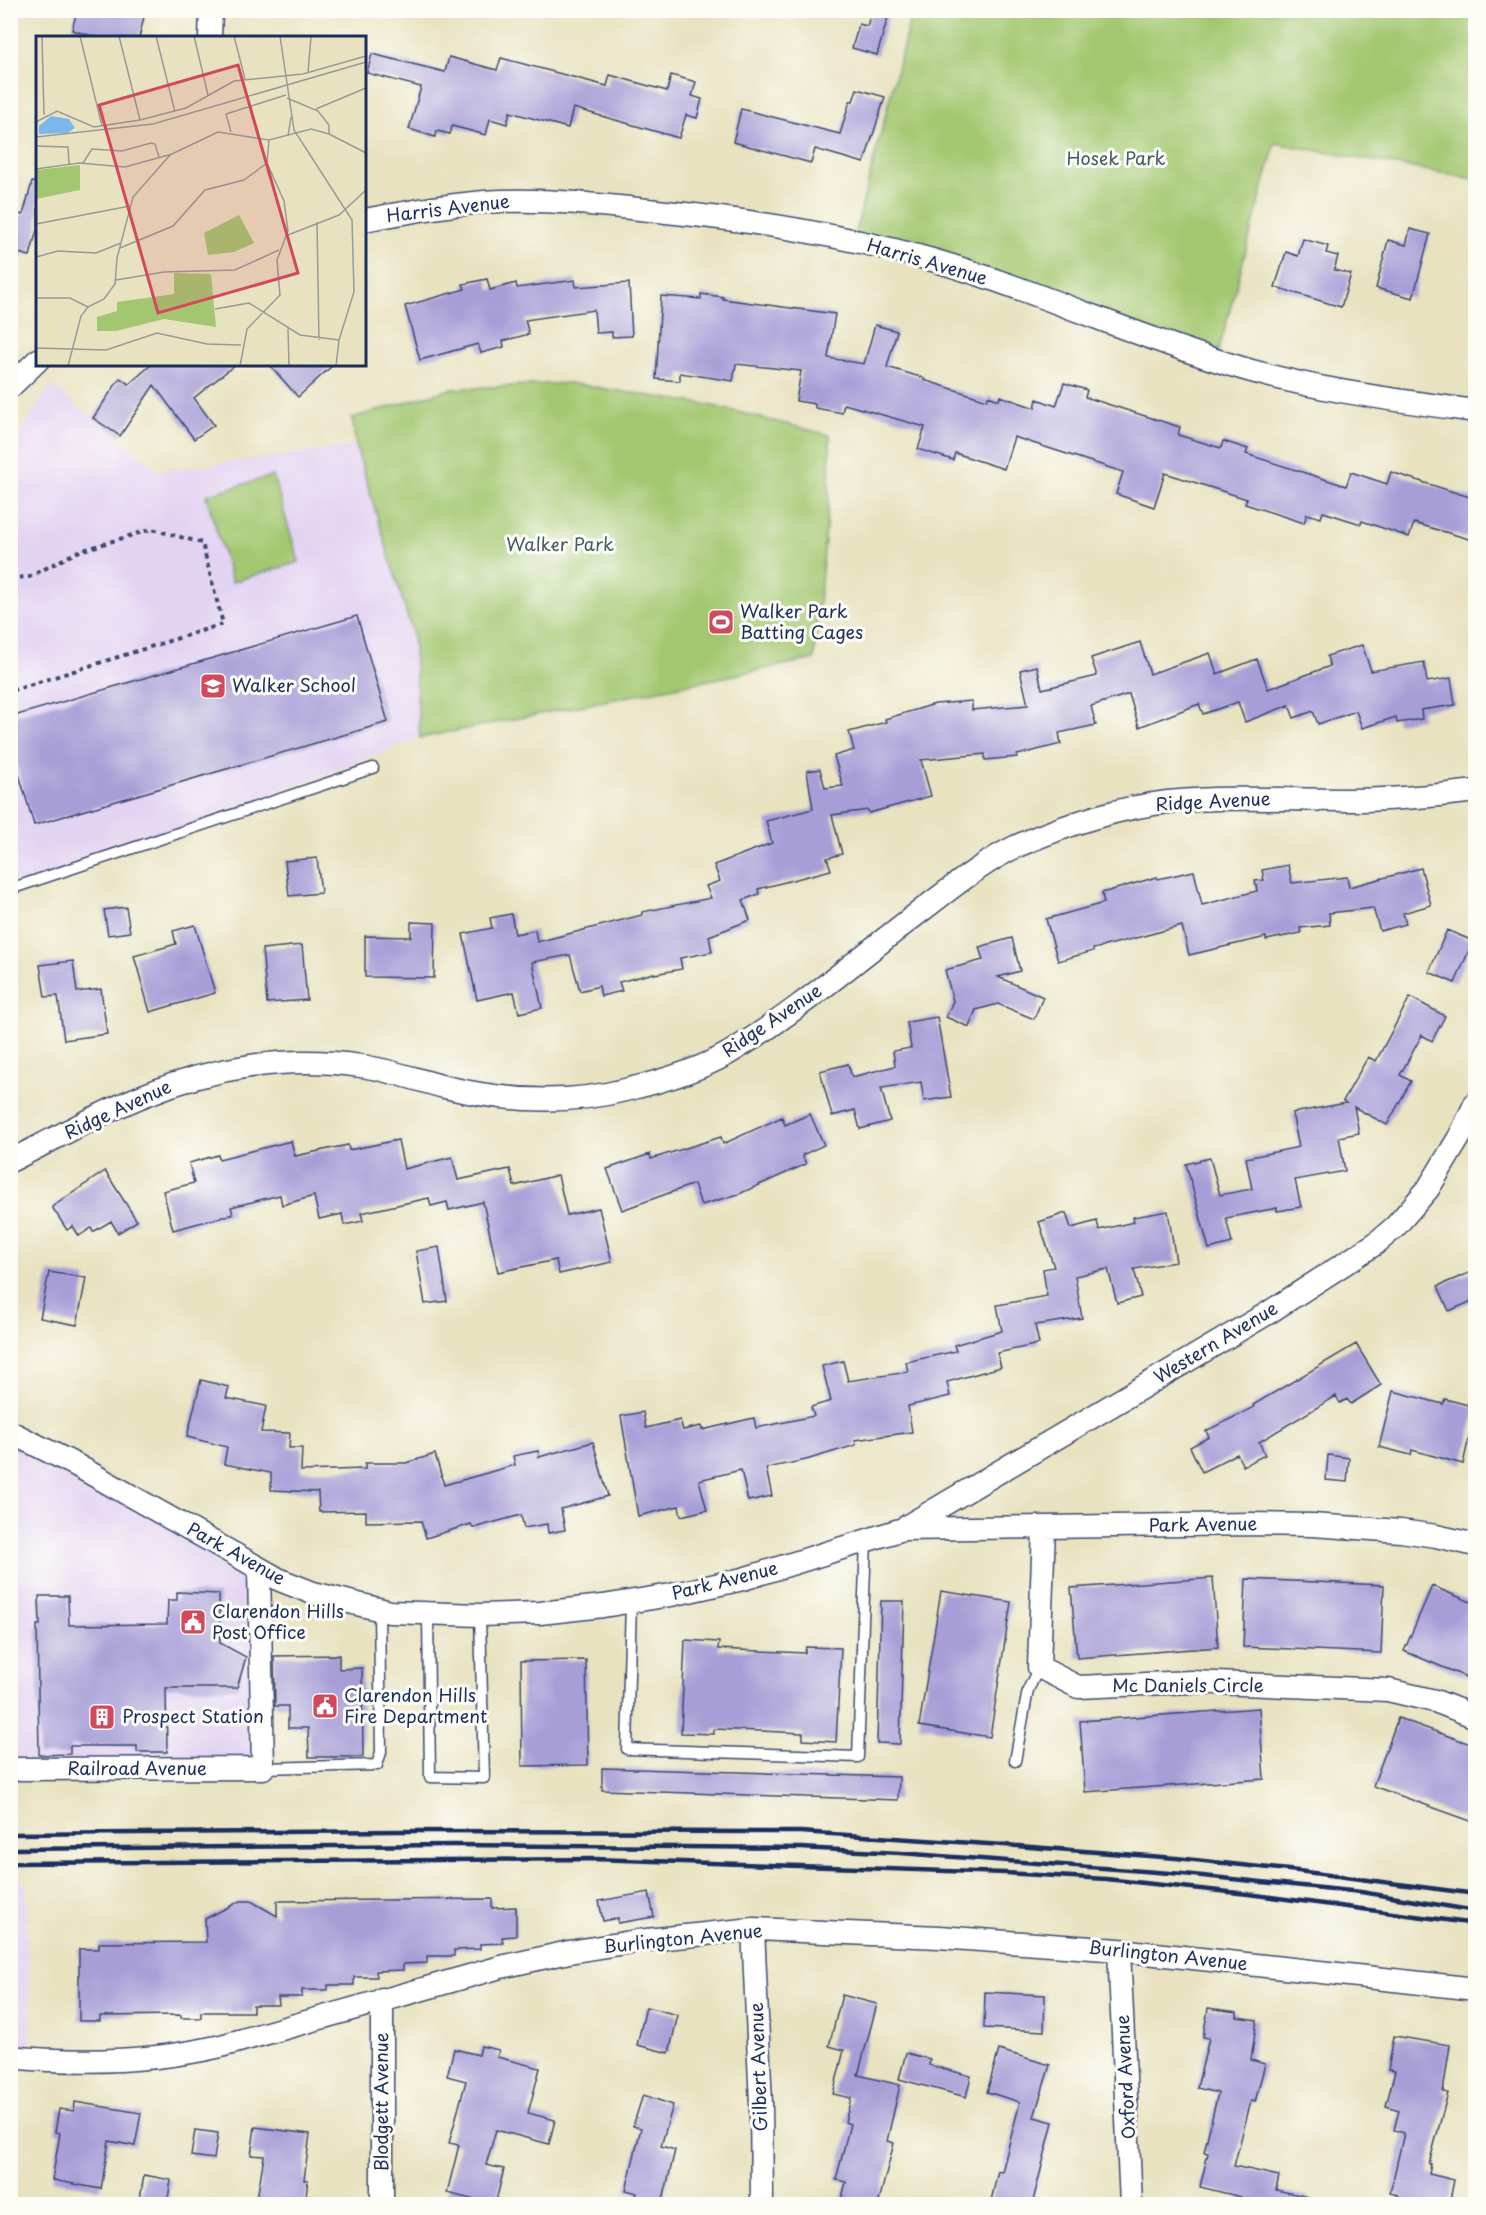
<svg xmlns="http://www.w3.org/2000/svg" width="1486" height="2215" font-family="'Playpen Sans',sans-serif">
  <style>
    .built { fill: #e3d3f2 }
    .green { fill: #a3c770; stroke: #5f7b67; stroke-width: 1.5 }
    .building { fill: #a79ed7 }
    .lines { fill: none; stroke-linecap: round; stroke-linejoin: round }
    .service-casing { stroke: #3a4a6d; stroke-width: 13 }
    .minor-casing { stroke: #3a4a6d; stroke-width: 25 }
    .path { stroke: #3a4a6d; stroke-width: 4; stroke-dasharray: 4.5 4.5; stroke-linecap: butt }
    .service { stroke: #fff; stroke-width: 10 }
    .minor { stroke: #fff; stroke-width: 22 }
    .rail { stroke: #1b2f5e; stroke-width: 4.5 }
    .labels { text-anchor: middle; stroke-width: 6; stroke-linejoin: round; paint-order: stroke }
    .park-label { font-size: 18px; fill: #445d63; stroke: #fdfcf7 }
    .street-label { font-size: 18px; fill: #1b2f5e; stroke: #fdfcf7 }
    .poi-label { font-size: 18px; fill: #1b2f5e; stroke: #fdfcf7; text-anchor: start }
    .inset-road { fill: none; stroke: #969a99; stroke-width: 1.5 }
    .view { fill: #d1495b; fill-opacity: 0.15; stroke: #d1495b; stroke-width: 3 }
    .inset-edge { fill: none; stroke: #1b2f5e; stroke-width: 3 }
  </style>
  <rect width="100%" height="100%" fill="#fdfcf7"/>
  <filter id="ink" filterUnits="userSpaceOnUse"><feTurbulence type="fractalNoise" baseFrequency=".0167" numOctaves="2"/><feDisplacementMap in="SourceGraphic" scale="12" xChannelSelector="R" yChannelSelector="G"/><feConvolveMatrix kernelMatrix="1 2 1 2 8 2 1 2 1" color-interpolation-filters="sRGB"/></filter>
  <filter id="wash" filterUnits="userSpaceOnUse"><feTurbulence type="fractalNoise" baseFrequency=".008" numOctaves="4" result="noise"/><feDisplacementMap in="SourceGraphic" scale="24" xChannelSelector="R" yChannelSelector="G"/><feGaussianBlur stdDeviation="1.35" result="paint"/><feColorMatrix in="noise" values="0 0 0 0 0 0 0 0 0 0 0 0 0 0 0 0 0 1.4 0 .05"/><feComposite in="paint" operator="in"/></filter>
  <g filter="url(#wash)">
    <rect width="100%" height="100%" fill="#e8e2c0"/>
    <path class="built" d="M51 385 160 471 356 446 413 635 420 738 11 893V450L24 426Z
      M14 1441 254 1571 257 1757 13 1764Z
      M11 1881H25L32 2054 11 2052Z"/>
    <path class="green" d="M912 11H1475V179L1275 143 1218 354 855 234Z
      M569 383 709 405 830 435 829 496 814 659 420 738 413 635 356 446 352 418 451 389Z
      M273 476 299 562 232 582 206 495Z"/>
    <g id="blocks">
      <path class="building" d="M77 10H120L144 17 139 38H99L72 30Z
        M872 10H890L877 55 852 48 859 24 867 26Z
        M372 54 445 72 449 57 497 70 501 58 607 86 610 75 667 91 671 75 696 82 692 96 702 99 697 118 686 115 679 138 573 108 568 128 510 112 507 124 490 119 486 135 452 126 450 134 437 131 435 137 409 129 421 87 367 73Z
        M857 89 885 97 864 163 815 149 811 163 733 142 741 109 840 134 850 101H853Z
        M32 182 38 183V226L30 256 10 251V212L23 215Z
        M1410 229 1430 234 1413 298 1376 288 1388 240 1406 245Z
        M1303 239 1328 246 1326 253 1338 256 1334 270 1351 274 1341 307 1275 287 1286 252 1298 256Z
        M487 279 490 290 516 283 517 288 575 280 576 287 629 283 632 336 612 337V332L596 333 594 310 525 320 529 334 503 341 504 347 481 353 478 344 420 360 405 306 465 289 463 284Z
        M701 294 723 297V299L835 314 828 358 864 364 875 325 897 331 887 367 924 378V380L987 400 988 396 999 400 1000 396 1035 408 1037 399 1056 406 1064 383 1087 390 1085 397 1180 427 1178 435 1221 448 1223 441 1248 449 1246 454 1346 486 1351 472 1387 484 1391 472 1416 480 1476 499V541L1414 523 1409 537 1362 521 1361 524 1323 512 1321 518 1307 514 1304 523 1245 504 1247 499 1165 473 1154 507 1116 494 1123 472 1014 437 1004 469 955 453 953 460 918 449 925 427 844 404 842 413 815 408V404L796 401 801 371 736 364 733 381 680 373V381L656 379 661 296 701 299Z
        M152 364H236L194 398 214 425 194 439 154 385 120 436 93 418 120 378 129 384Z
        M269 364H334L298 397Z
        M357 616 388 722 34 825 10 744V717Z
        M1140 642 1150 674 1210 653 1217 674 1257 659 1268 689 1330 666 1327 656 1362 645 1371 671 1424 662 1427 682 1451 678 1455 705 1421 710 1422 719 1397 723 1396 717 1362 728 1356 711 1318 724 1313 711 1294 718 1289 705 1245 722 1238 702 1203 714 1199 704 1139 727 1129 694 1091 706 1096 725 1059 733 1061 744 1017 755V757L985 760V754L921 760 931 796 869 813 868 810 832 815 842 854 827 858 831 870 758 889 759 894 743 900 750 920 709 936 712 952 680 958 682 969 654 974V973L619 982 622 991 601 996 599 986 580 991 570 955 532 962 542 1008 519 1013 514 992 477 1000 463 934 492 928 490 918 511 914 515 934 535 930 537 942 642 915V912L711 898 706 886 720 881 714 865 772 843 766 821 813 809 807 771 820 769 825 788 843 786 834 756 854 750 849 732 886 722 885 719 935 704 972 701V710L1028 705 1020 670 1037 666 1042 689 1097 676 1091 658Z
        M317 858 321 893 289 896 285 861Z
        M1288 865 1292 883 1347 877 1349 887 1421 868 1431 905 1403 913 1406 924 1380 931 1373 908 1329 913 1330 925 1300 928 1301 933 1266 940V937L1189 955 1182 926 1093 949V951L1058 961 1046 919 1104 903 1102 893 1157 877 1158 879 1194 871 1202 905 1257 891 1255 881 1264 880 1262 870Z
        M126 907 130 932 108 935 104 910Z
        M411 922 435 923 434 978 365 977V936L411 937Z
        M195 925 215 993 150 1012 134 956 176 944 173 931Z
        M1447 930 1473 941 1455 983 1429 972Z
        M1012 938 1020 971 998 977 1043 997 1034 1019 998 1004 976 1010 969 1027 946 1017 953 1001 945 970 983 960 979 947Z
        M302 945 307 1000 267 1003 262 949Z
        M73 961 77 992 101 989 107 1034 64 1040 58 996 45 997 40 965Z
        M1410 997 1445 1016 1432 1041 1422 1035 1400 1075 1411 1081 1387 1125 1354 1107 1359 1133 1339 1137 1345 1171 1295 1180 1301 1207 1277 1211V1208L1226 1218 1232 1243 1209 1249 1186 1164 1210 1158 1220 1195 1252 1189 1246 1158 1299 1147 1292 1113 1346 1103 1343 1101 1368 1057 1376 1061Z
        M937 1017 951 1097 924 1101 921 1082 881 1088 890 1121 860 1129 855 1110 832 1116 820 1071 848 1064 852 1077 895 1066 893 1051 911 1048 907 1022Z
        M810 1114 824 1145 802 1155 806 1164 739 1194 701 1205 694 1184 622 1210 607 1169 650 1154 651 1159 721 1137 723 1144 782 1117 785 1125Z
        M398 1140 404 1169 452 1157 458 1180 510 1169 514 1186 558 1175 567 1215 599 1208 612 1262 559 1274 556 1260 498 1272 483 1202 449 1210 447 1202 431 1206 429 1198 361 1213 363 1221 344 1225 342 1214 319 1219 314 1196 282 1205 280 1195 231 1207 233 1214 173 1230 163 1191 194 1183 189 1163 218 1155 219 1159 291 1141 295 1156 348 1145 349 1150Z
        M105 1171 137 1221 118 1233 111 1221 93 1232 91 1228 79 1236 73 1226 67 1230 52 1207Z
        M1168 1211 1176 1262 1134 1269 1141 1297 1117 1303 1108 1269 1075 1276 1082 1318 1035 1325 1039 1344 997 1353 1001 1367 947 1382 950 1396 908 1406 912 1432 855 1440 856 1445 806 1460 766 1468 772 1496 748 1501 741 1470 699 1480 707 1510 681 1516 679 1506 638 1516 621 1416 643 1412 646 1428 680 1420 683 1430 701 1426 702 1430 754 1418 756 1428 814 1416 811 1407 831 1401 822 1366 843 1361 848 1381 908 1372 906 1362 956 1351 954 1345 1002 1331 997 1305 1047 1296 1043 1269 1054 1267 1039 1222 1066 1213 1071 1228 1097 1221 1099 1230 1134 1222 1133 1217Z
        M439 1247 447 1301 425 1304 416 1251Z
        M1476 1270V1291L1473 1292 1470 1302 1449 1311 1438 1286Z
        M49 1272 86 1278 77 1325 40 1318Z
        M1356 1344 1381 1385 1351 1404 1347 1399 1340 1403 1336 1396 1259 1442 1265 1455 1243 1466 1237 1454 1202 1472 1190 1447 1209 1437 1206 1431 1254 1407 1253 1405Z
        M201 1380 229 1387 226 1398 266 1406 261 1432 290 1433 289 1448H302L301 1471 365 1469V1463H406L435 1454 444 1485 515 1465 513 1456 538 1451 539 1457 593 1442 608 1496 561 1509 565 1530 548 1533 547 1524 524 1528 521 1515 473 1528 471 1524 426 1538 421 1521 366 1522V1511L319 1512 318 1492 271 1490V1473L224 1464 227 1447 187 1437Z
        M1393 1391 1443 1404 1445 1399 1476 1407 1463 1464 1412 1450 1411 1455 1379 1447Z
        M1328 1455 1349 1458 1347 1482 1326 1480Z
        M1213 1578 1218 1647 1077 1658 1071 1588Z
        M1246 1579 1384 1585 1381 1653 1243 1647Z
        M1432 1586 1476 1604V1681L1404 1651Z
        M941 1591 1011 1602 990 1737 919 1726Z
        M177 1592 219 1594 220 1643 246 1657 237 1688H166L167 1752H137V1746H70V1754L39 1755 37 1625H40L39 1596H68L69 1625 167 1624 168 1600H177Z
        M881 1601H904L900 1744 877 1743Z
        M685 1640 719 1642 718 1649 805 1653 806 1647 841 1648 836 1742 803 1740V1733L714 1729V1734L681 1733Z
        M339 1655V1669L362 1668 363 1757H309L308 1728H288V1706H275L274 1656Z
        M586 1660 588 1765 522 1766 521 1661Z
        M1259 1708 1264 1779 1085 1792 1080 1721Z
        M1398 1718 1476 1746V1823L1373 1786Z
        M602 1768 899 1777 898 1800 602 1790Z
        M649 1892 654 1917 618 1923V1918L603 1921 599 1901Z
        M492 1899V1908L516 1907V1936L502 1937 503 1943 480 1944V1949L454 1950V1956H427V1963L403 1964V1970L376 1971 377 1977H354V1985H328V1990H302V1997H278L279 2005H253V2012H201V2018H181V2015L100 2016V2021H79V1949H99V1943L206 1942 205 1919 240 1901H251L277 1916V1901Z
        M985 1992 1045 1995 1044 2031 984 2028Z
        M842 1995 877 2004 858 2075 900 2085 887 2141 894 2143 878 2205H840L846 2182 836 2180 850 2124 845 2122 851 2098 833 2094 844 2050 829 2046Z
        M646 2007 678 2015 669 2053 637 2045Z
        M1208 2008 1237 2012V2017L1257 2020 1251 2060 1265 2064 1255 2102 1251 2101 1234 2166 1279 2176 1276 2190 1309 2197 1308 2205H1239L1241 2197 1200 2187 1208 2153 1204 2152 1218 2093 1197 2088 1209 2038 1203 2037Z
        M1394 2036 1450 2045 1443 2092 1448 2093 1429 2164H1431L1429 2174 1454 2180 1449 2205H1396L1398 2195 1390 2193 1404 2133 1394 2130 1399 2110 1386 2106 1395 2071 1388 2070Z
        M481 2046 499 2050 497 2057 540 2068 528 2113 555 2120 549 2144 496 2130 486 2165 504 2169 495 2205 447 2193 459 2145 449 2143 466 2081 447 2076 454 2049 479 2055Z
        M999 2050 1050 2065 1034 2117 1053 2122 1032 2205H990L998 2171 1002 2172 1020 2102 987 2092Z
        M906 2053 930 2059 929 2065 971 2076 966 2097 899 2079Z
        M643 2095 673 2105 661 2146 675 2150 662 2205H634L637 2193 626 2190 641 2128 633 2126Z
        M75 2102 141 2113 135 2146 109 2141 101 2189 52 2180 60 2133 55 2132 59 2109 74 2111Z
        M255 2127 310 2134 304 2180H308L305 2205H256L264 2156 251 2155Z
        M195 2130 218 2133 214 2159 191 2156Z
        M144 2175 171 2180 167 2205H139Z"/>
    </g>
  </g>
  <g filter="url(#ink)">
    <use href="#blocks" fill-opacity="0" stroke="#3a4a6d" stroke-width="1.5"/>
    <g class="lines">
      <defs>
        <path id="service" d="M10 889 373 768
          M631 1602 627 1749 858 1757 866 1541
          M428 1615 430 1777 484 1778 480 1615
          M1015 1761 1028 1690 1039 1667
          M263 1768 377 1765 381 1752 379 1610"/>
        <path id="minor" d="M210 38 211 10
          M364 220C409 212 455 203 501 201 556 199 611 206 666 212 758 221 848 236 936 261 1035 290 1129 334 1228 364 1307 389 1394 400 1476 411
          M10 387 38 360
          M10 1161C55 1139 99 1113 145 1095 213 1067 288 1055 361 1066 390 1070 417 1080 445 1087 504 1101 566 1105 625 1090 659 1082 698 1071 729 1053 794 1014 853 963 913 917 945 893 981 863 1017 846 1065 825 1116 808 1168 802 1228 796 1289 800 1350 800 1392 800 1434 796 1476 791
          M10 1432 76 1465 280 1580 313 1593 390 1612 480 1615 540 1613 603 1606 671 1595 743 1579 903 1529 1252 1524 1312 1525 1401 1531 1436 1536 1476 1545
          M904 1528 1268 1313 1375 1244 1395 1227 1428 1189 1460 1136 1476 1102
          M1044 1528 1039 1667 1078 1687 1191 1682 1388 1690 1435 1701 1476 1717
          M10 1769 263 1768 259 1568
          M753 1929 761 2104 762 2204
          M1119 1950 1131 2204
          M382 1999V2204
          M10 2057C81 2064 152 2062 221 2046L501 1967 569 1952 637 1941 753 1929 939 1937 1119 1950 1476 1989"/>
      </defs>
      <use href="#service" class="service-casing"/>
      <use href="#minor" class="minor-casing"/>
      <path class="path" d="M10 578 29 577 77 552 152 529 202 543 223 624 10 691"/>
      <use href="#service" class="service"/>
      <use href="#minor" class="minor"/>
      <path class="rail" d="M10 1834 401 1831 800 1832 1004 1845 1176 1858 1298 1871 1476 1894
        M10 1849 455 1845 800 1848 900 1853 1183 1874 1361 1892 1476 1911
        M10 1863 593 1859 1006 1873 1106 1879 1248 1894 1476 1924"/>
    </g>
  </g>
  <defs>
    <symbol id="stadium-square" viewBox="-11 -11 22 22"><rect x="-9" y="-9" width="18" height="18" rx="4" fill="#d1495b" stroke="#fdfcf7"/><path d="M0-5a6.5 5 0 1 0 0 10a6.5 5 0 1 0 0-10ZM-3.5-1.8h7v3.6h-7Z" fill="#fff"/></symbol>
    <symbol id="school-square" viewBox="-11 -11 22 22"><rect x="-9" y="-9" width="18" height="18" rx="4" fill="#d1495b" stroke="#fdfcf7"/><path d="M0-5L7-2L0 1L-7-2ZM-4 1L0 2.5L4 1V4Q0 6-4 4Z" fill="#fff"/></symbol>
    <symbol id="civic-square" viewBox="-11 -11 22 22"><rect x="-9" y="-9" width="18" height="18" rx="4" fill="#d1495b" stroke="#fdfcf7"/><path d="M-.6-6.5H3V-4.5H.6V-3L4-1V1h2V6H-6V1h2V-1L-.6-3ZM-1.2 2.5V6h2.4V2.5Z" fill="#fff"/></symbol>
    <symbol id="building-square" viewBox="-11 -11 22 22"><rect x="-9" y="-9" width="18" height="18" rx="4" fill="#d1495b" stroke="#fdfcf7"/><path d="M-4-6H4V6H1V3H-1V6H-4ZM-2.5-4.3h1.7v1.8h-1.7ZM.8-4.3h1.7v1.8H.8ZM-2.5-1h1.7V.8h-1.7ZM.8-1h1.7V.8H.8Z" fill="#fff"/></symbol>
  </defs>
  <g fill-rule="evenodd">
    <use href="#stadium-square" x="706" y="607" width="30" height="30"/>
    <use href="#school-square" x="198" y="671" width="30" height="30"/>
    <use href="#civic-square" x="178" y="1607" width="30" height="30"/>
    <use href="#civic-square" x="310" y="1691" width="30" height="30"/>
    <use href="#building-square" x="87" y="1702" width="30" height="30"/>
  </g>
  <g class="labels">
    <g class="park-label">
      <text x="1116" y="165">Hosek Park</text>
      <text x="560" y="551">Walker Park</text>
    </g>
    <g class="street-label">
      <text transform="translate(448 209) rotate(-7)" y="6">Harris Avenue</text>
      <text transform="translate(927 262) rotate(16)" y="6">Harris Avenue</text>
      <text transform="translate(1213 802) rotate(-3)" y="6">Ridge Avenue</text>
      <text transform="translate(772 1021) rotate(-34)" y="6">Ridge Avenue</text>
      <text transform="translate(118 1110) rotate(-25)" y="6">Ridge Avenue</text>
      <text transform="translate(1216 1343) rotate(-31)" y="6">Western Avenue</text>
      <text transform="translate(1203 1525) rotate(-1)" y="6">Park Avenue</text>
      <text transform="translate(236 1554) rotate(29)" y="6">Park Avenue</text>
      <text transform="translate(725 1581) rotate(-14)" y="6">Park Avenue</text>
      <text x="1188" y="1692">Mc Daniels Circle</text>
      <text x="137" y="1775">Railroad Avenue</text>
      <text transform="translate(683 1939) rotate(-6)" y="6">Burlington Avenue</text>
      <text transform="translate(1168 1956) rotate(6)" y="6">Burlington Avenue</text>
      <text transform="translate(759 2067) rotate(-92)" y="6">Gilbert Avenue</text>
      <text transform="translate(1126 2077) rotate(-93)" y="6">Oxford Avenue</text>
      <text transform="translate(382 2102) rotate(-90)" y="6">Blodgett Avenue</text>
    </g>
    <g class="poi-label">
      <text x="740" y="618">Walker Park<tspan x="740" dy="21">Batting Cages</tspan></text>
      <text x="232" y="692">Walker School</text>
      <text x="212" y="1618">Clarendon Hills<tspan x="212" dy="21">Post Office</tspan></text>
      <text x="344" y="1702">Clarendon Hills<tspan x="344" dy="21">Fire Department</tspan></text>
      <text x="122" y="1723">Prospect Station</text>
    </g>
  </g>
  <g transform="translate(36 36)">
    <rect width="330" height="330" fill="#e8e2c0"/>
    <path d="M44 129V154L0 163V134ZM203 179 218 207 198 216 172 219 168 197ZM138 237 175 238 180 291 128 283 80 295H61V281L81 275V266L138 258Z" fill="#a3c770"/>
    <path d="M15 80 33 83 39 92 31 97 3 98V90Z" fill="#7bb6ec"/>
    <path class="inset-road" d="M6 0 8 79M44 0 66 90M83 0 104 84M120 0 139 76M158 0 172 59M198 0 209 43M244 0 258 94 316 184 318 256 303 304 300 330M272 37 275 0M251 62 282 75 293 89V98L330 117M214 71 223 103M280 73 330 52M0 86 21 75 58 91 104 84 150 72 198 45 267 38 330 20M195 96 190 78 250 59M252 100 255 81M0 101 117 88 330 26M0 110 32 111 33 128M47 127 56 113 86 115 115 107 119 108 123 121M0 133 43 127 89 131 136 118 182 96 233 104 275 93 293 98M281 186 283 304M0 188 94 170M252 199 303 179 330 154M84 212 137 190 169 154 208 144 231 127M0 221 22 215 60 217 85 207M80 244 128 236 199 234 243 214M0 262H34L52 271M179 273 213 267 264 299 303 304M252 293 253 330M0 312 70 314 121 297 171 308 205 309M32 330 45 280 52 271 68 263 79 248 81 222 97 161 135 118M204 330 211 293 244 259 241 224 252 195 248 165 231 127 233 104"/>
    <path class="view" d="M202 29 262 237 122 277 63 69Z"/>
    <rect width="330" height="330" class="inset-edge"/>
  </g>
  <rect width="1486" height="2215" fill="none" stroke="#fdfcf7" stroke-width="36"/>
</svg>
